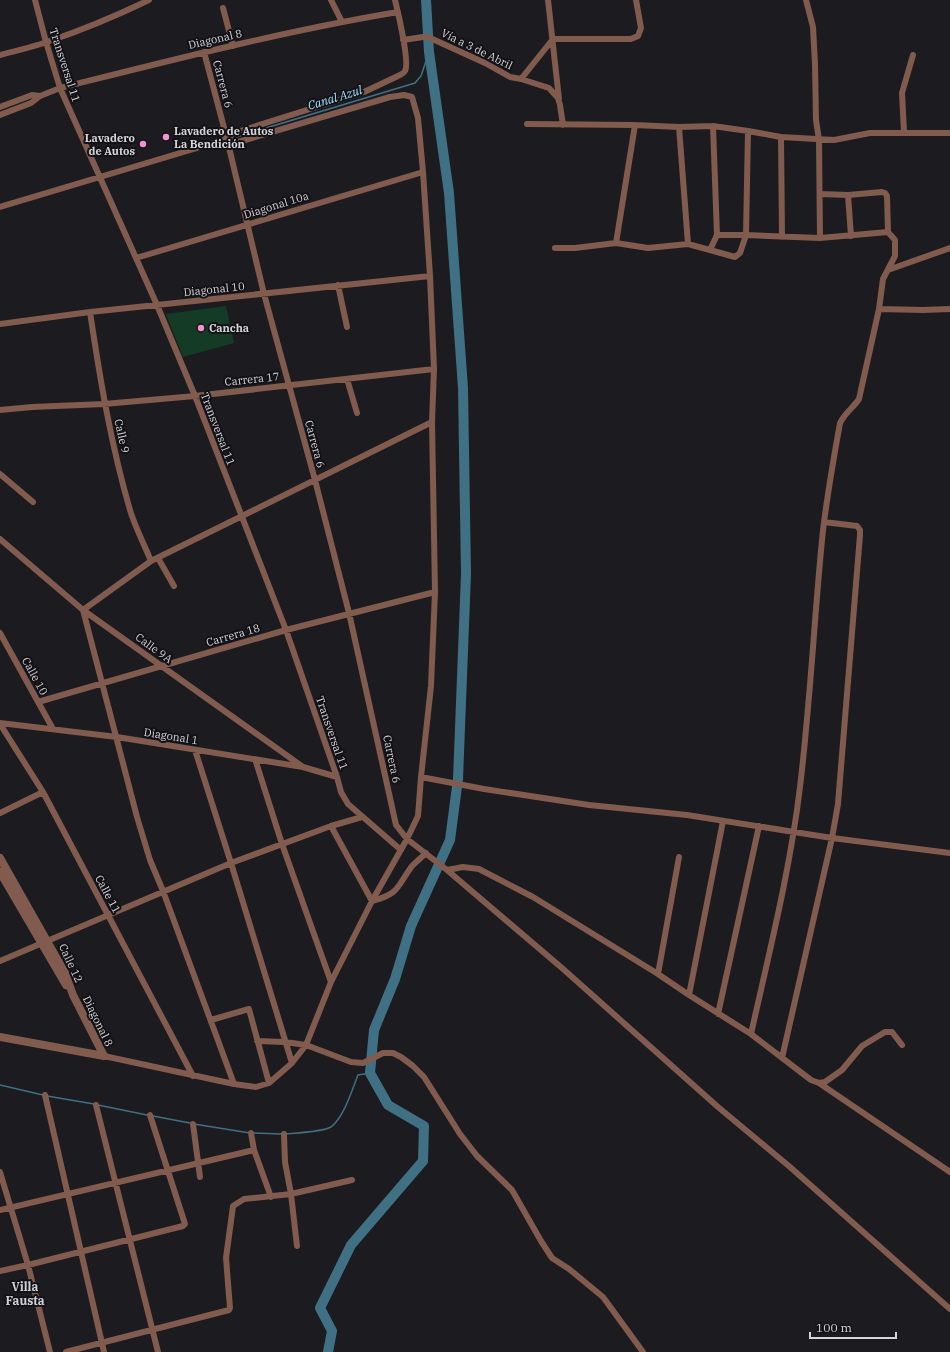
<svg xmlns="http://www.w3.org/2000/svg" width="950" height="1352" font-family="'IBM Plex Serif',serif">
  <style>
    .green { fill: #143b25 }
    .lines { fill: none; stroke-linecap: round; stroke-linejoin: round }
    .stream { stroke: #407084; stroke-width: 1.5 }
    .river { stroke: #407084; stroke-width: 10 }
    .minor { stroke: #815b4e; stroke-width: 6 }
    .tertiary { stroke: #815b4e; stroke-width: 8 }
    .poi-dot { fill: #f491d3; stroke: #131217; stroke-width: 1.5 }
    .labels { text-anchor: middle; stroke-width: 4; stroke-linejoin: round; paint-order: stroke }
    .street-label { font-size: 11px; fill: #d5d4d8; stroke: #131217 }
    .poi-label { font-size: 11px; font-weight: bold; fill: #d5d4d8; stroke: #131217; text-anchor: start }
    .water-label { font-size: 12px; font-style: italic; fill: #a4e2fd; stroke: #131217 }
    .neighbourhood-label { font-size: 12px; font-weight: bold; fill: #d1cfd7; stroke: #131217 }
  </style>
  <rect width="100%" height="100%" fill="#1c1b20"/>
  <path class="green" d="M226 306 234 343 183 357 166 314Z"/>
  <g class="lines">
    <path class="stream" d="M233 138 415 83 421 76 429 52
      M0 1085 43 1095
      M47 1096 94 1104
      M98 1105 147 1115
      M153 1116 190 1123
      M194 1124 250 1133
      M253 1133 282 1134
      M285 1134C296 1133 322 1132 331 1127 344 1117 352 1090 358 1075L370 1073"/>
    <path class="river" d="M328 1352 332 1331 320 1308 351 1245 423 1161 424 1126 388 1105 370 1073 374 1030 395 979 411 926 450 840 458 779 466 574 463 388 449 193 429 52 426 0"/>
    <path class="minor" d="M35 0 46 42 60 88 157 305 195 396 286 630 337 777 341 792 348 804 401 850
      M331 0 342 22
      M548 0 559 99
      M806 0 813 27 815 64 816 120 819 140 820 238
      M223 8 233 46
      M403 40 423 37H428L485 63 510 77 521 79 549 88 558 98 560 105 563 125
      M204 52 227 139 264 294 315 480 349 613 396 825 407 839 447 870 562 968 718 1107 790 1167 950 1309
      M0 55C16 51 32 47 47 42 82 30 116 16 149 0
      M521 79 553 39H631L638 36 641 28 636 0
      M0 107 32 95 40 96
      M0 115 31 103 40 96 60 88C172 60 284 31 398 12
      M527 124 635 125 679 127 713 126 748 131 781 137 834 140 870 133H950
      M679 127 688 244
      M904 132 902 93 913 55
      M781 137 782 237
      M227 139 234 133 364 92 400 75C402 74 404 73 405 71 410 63 398 12 395 0
      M848 195 851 236
      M0 207 227 139
      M717 235H746L820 238 888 232
      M616 243 635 125
      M555 248H575L616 243 648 248 688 244 735 257 740 253 746 235 748 131
      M710 250 717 235 713 126
      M136 258 423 172
      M888 270 950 248
      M338 285 347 327
      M879 309 923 310 950 309
      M90 312C100 379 111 445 130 510 135 527 144 544 151 561
      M0 324 90 312 430 276
      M347 379 357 413
      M0 410 32 407 104 404 195 396 434 369
      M0 474 33 502
      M0 539 83 610 303 767
      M158 558 174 586
      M0 633 53 729
      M38 702 286 630 435 592
      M0 723 117 737 303 767 337 777
      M0 724 43 792 193 1076
      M195 750 231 863 292 1063
      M255 759 282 844 331 982
      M421 777 484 789 589 805 687 815 832 838 950 853
      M0 813 43 792
      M331 826 372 901C400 894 397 886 412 866 416 862 422 857 426 853
      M447 870 463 867 479 869 533 897 658 974 689 995 751 1034 811 1080 819 1083 825 1082 842 1070 862 1046 885 1032H892L902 1045
      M0 961 231 863 331 826 362 817
      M658 974 679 857
      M689 995 723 821
      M718 1014 759 826
      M211 1020 249 1009 269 1083
      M751 1034C769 953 790 871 800 787 810 705 814 622 822 540 826 500 833 462 840 423 845 413 853 408 859 399L879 309 883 279 895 256V240L888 232 887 196 885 193 882 192 848 195 820 194
      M257 1041 285 1042 306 1045 351 1062 363 1063 383 1053H393L401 1057 413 1066 424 1077 460 1134 477 1156 512 1190 541 1241 552 1258 569 1269 603 1297 643 1352
      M104 1056 234 1084 256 1087 269 1083 292 1063 306 1045 331 982 372 901 407 839 418 816 421 777 431 686 435 592 432 422 434 369 430 276 423 172 418 118 412 97 404 95 390 97 235 143 227 139
      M782 1058 832 838 838 804 860 535V530L857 526 824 522
      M819 1083 950 1172
      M234 1084 163 891 150 860 137 817 83 610 151 561 432 422
      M45 1095 104 1352
      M96 1105 158 1352
      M193 1124 200 1177
      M284 1134 285 1162 291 1194 297 1246
      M254 1150 271 1197
      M0 1172 28 1265 50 1352
      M0 1210 254 1150 251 1133
      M0 1271 28 1265 183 1226 185 1224 150 1115
      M66 1352 229 1310 230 1308 226 1258 233 1206 244 1199 291 1194 352 1180"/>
    <path class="tertiary" d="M0 858 65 973 73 995 104 1056
      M0 872 66 985
      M0 1037 104 1056"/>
  </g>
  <g class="poi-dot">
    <circle cx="166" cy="137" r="4"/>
    <circle cx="143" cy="144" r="4"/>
    <circle cx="201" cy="328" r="4"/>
  </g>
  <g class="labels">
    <g class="street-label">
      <text transform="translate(215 39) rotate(-13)" y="4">Diagonal 8</text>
      <text transform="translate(477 49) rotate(26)" y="4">Vía a 3 de Abril</text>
      <text transform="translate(65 65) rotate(72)" y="4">Transversal 11</text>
      <text transform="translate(223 84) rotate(75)" y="4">Carrera 6</text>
      <text transform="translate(276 205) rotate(-17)" y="4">Diagonal 10a</text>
      <text transform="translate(214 289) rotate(-6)" y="4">Diagonal 10</text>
      <text transform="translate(252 379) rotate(-6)" y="4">Carrera 17</text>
      <text transform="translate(218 429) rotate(69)" y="4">Transversal 11</text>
      <text transform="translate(122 436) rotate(77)" y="4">Calle 9</text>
      <text transform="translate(315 444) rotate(75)" y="4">Carrera 6</text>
      <text transform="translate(233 635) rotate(-16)" y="4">Carrera 18</text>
      <text transform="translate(154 648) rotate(36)" y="4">Calle 9A</text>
      <text transform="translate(35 676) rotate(61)" y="4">Calle 10</text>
      <text transform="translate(332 733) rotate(71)" y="4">Transversal 11</text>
      <text transform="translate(171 736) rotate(9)" y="4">Diagonal 1</text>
      <text transform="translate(392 759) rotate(78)" y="4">Carrera 6</text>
      <text transform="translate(108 894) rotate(62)" y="4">Calle 11</text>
      <text transform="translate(71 963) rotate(65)" y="4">Calle 12</text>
      <text transform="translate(98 1021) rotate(64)" y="4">Diagonal 8</text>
    </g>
    <g class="poi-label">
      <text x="174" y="135">Lavadero de Autos<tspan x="174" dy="13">La Bendición</tspan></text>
      <text x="135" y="142" text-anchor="end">Lavadero<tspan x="135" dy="13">de Autos</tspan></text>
      <text x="209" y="332">Cancha</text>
    </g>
    <g class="water-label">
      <text transform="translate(335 98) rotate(-17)" y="4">Canal Azul</text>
    </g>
    <g class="neighbourhood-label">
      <text x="25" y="1291">Villa<tspan x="25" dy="14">Fausta</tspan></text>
    </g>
  </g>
  <path d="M810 1332v6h86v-6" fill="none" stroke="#d5d4d8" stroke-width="2"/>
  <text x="816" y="1332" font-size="12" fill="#d5d4d8" stroke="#131217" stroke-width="3" paint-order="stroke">100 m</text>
</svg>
